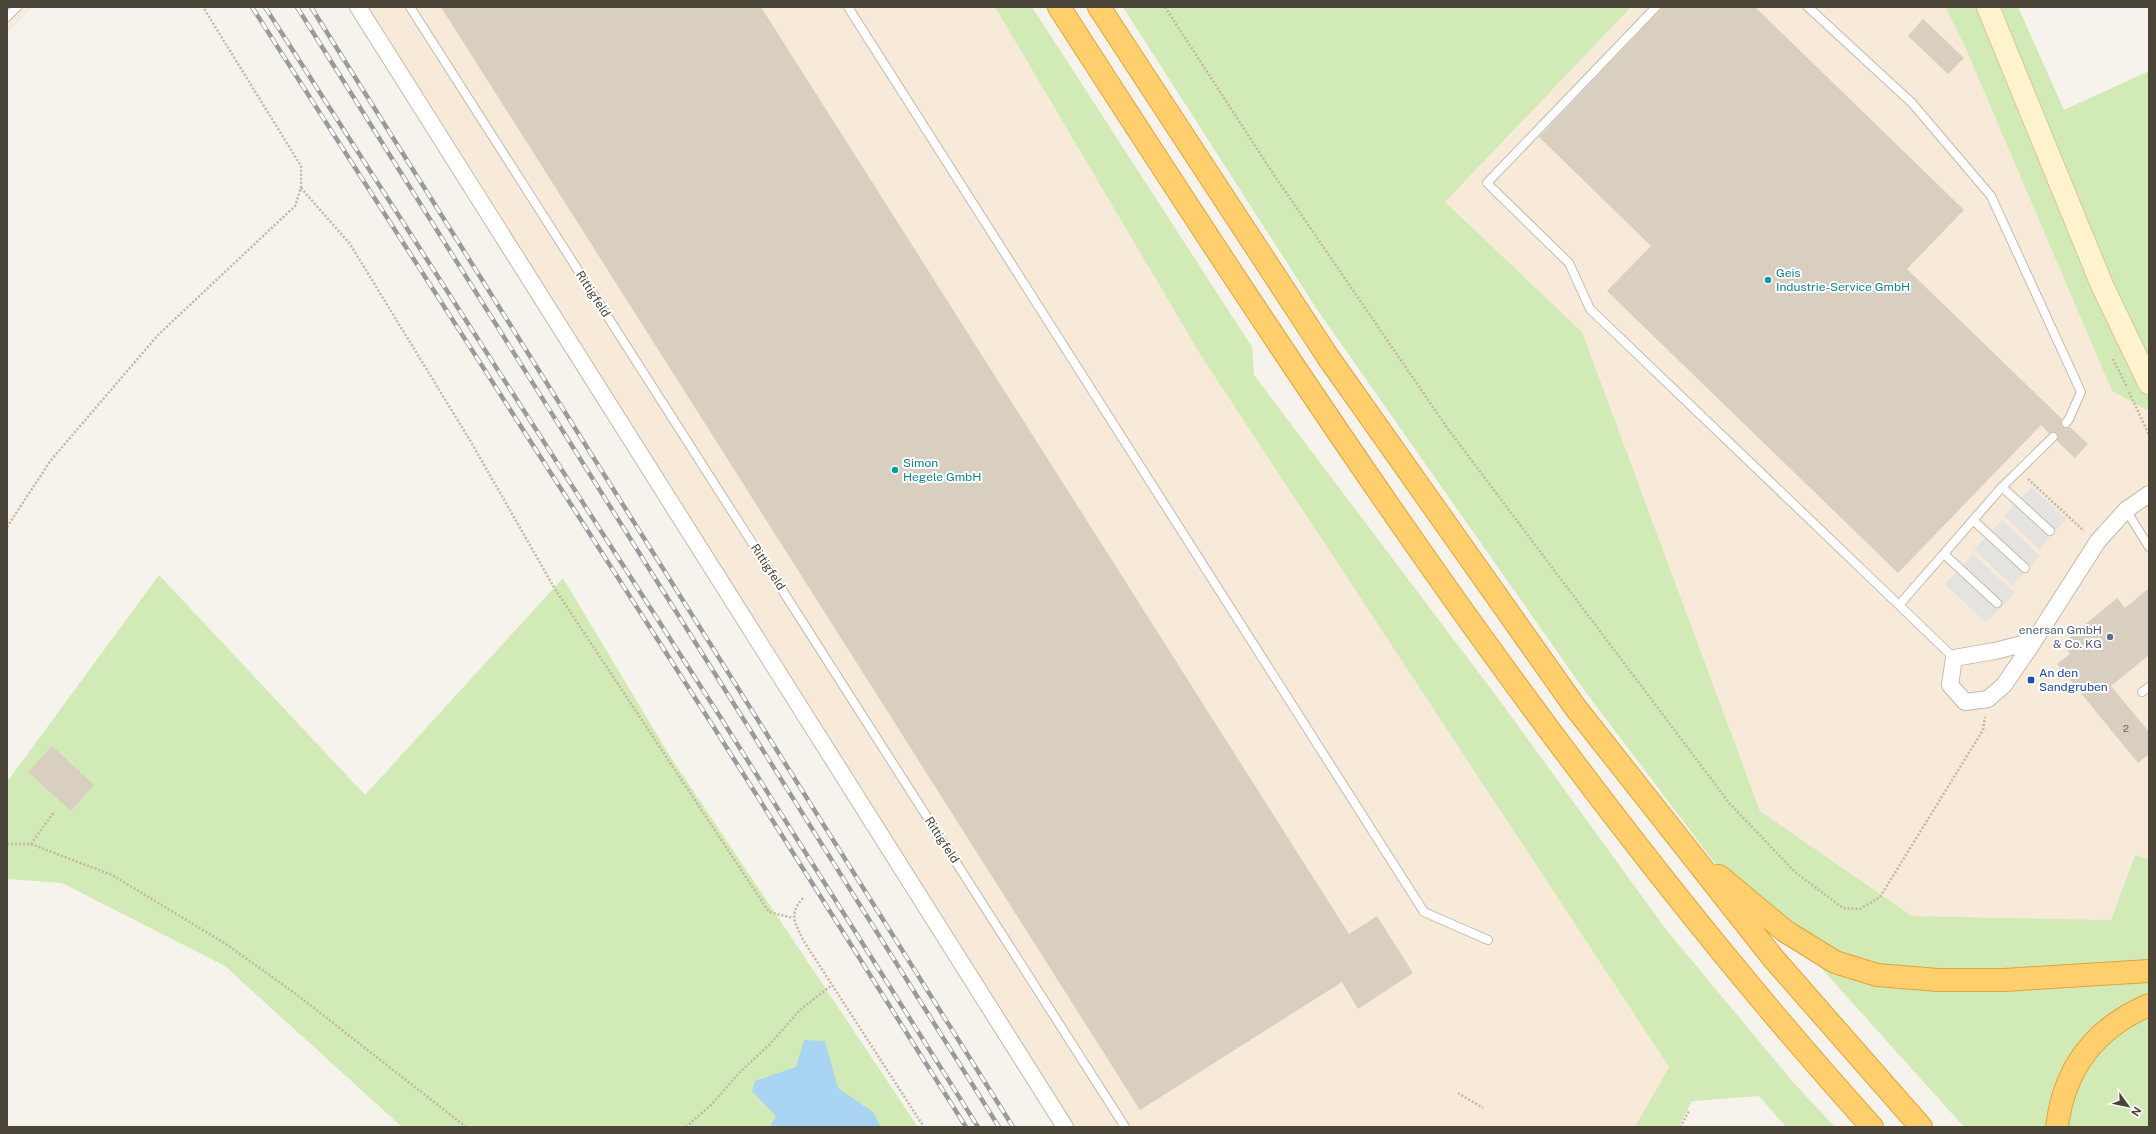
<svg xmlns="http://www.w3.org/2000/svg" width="2156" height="1134" font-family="'Public Sans',sans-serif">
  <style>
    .commercial { fill: #f7ead8 }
    .green { fill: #d2eab5 }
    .parking { fill: #e5e3e0 }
    .water { fill: #a9d4f2 }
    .building { fill: #d8cfc1 }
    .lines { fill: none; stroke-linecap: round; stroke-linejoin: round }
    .service-casing { stroke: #c2bbae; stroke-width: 10 }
    .minor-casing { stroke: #c2bbae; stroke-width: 18 }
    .secondary-casing { stroke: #d6c79b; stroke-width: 24 }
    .motorway-casing { stroke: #e0a43c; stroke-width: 24 }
    .path { stroke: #c4b79f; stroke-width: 2.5; stroke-dasharray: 2 2; stroke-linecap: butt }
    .service { stroke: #fff; stroke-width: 8 }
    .minor { stroke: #fff; stroke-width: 16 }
    .secondary { stroke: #fff3cd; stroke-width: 22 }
    .motorway { stroke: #ffcf6e; stroke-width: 22 }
    .rail-casing { stroke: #9a9a9a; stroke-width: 4.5 }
    .rail { stroke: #fff; stroke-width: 3; stroke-dasharray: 9; stroke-linecap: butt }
    .culture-dot { fill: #0f9aa8; stroke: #fff; stroke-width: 1.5 }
    .service-dot { fill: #5c6f8a; stroke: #fff; stroke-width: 1.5 }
    .transit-dot { fill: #1a4fb4; stroke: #fff; stroke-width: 1.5 }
    .labels { text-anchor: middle; stroke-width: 4; stroke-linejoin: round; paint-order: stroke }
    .number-label { font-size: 10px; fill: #6e675b }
    .culture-label { font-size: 12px; fill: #0d838f; stroke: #fff; text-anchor: start }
    .street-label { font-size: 12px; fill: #4b4439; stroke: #fff }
    .service-label { font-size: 12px; fill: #4e5e75; stroke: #fff; text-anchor: end }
    .transit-label { font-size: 12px; fill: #164399; stroke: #fff; text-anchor: start }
  </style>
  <rect width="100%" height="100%" fill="#f6f3ec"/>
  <path class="commercial" d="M7 7H32L7 34Z
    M357 7H995L1200 354 1669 1067 1635 1127H1059Z
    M1631 7H1945L1966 49 2112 391 2149 411V859L2134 856 2111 920 1912 916 1760 811 1582 332 1444 202Z"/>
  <path class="green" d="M995 7H1032L1252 347 1254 375 1500 701 1665 928 1792 1081 1835 1127H1786L1759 1096 1692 1101 1678 1127H1635L1669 1067 1200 354Z
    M1123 7H1631L1445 202 1582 332 1760 811 1912 916 2111 920 2135 855 2149 859V1127H1964L1822 969 1714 862 1584 690 1316 308Z
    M1945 7H2018L2064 110 2149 71V411L2112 391 1966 49Z
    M159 575 365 795 563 578 668 753 918 1127H402L225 966 62 883 7 879V782Z"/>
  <path class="parking" d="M2032 487 2066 519 2039 549 2004 516Z
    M2002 520 2040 556 2012 586 1974 549Z
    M1973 554 2015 593 1986 623 1945 584Z"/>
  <path class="water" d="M804 1040 825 1041 838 1088 873 1112 881 1127H770L776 1116 752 1091 755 1081 796 1067Z"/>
  <path class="building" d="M441 7H761L1349 934 1377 916 1413 973 1358 1009 1342 982 1140 1110Z
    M1663 7H1755L1964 210 1907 269 2062 419 2061 423 2062 427 2066 428 2070 427 2088 444 2075 458 2057 441 2058 436 2057 433H2049L2041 425 1898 573 1607 291 1651 246 1539 137Z
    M1923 19 1964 58 1948 74 1908 36Z
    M2149 588V655L2111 686 2149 732V754L2138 763 2057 664 2070 654 2062 644 2117 598 2125 608Z
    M52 746 94 785 71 811 28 772Z"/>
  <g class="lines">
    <defs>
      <path id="service" d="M410 7 1125 1127
        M848 7 1424 912 1488 940
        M1656 7 1487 183 1569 263 1590 309 1899 605
        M1808 7 1912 103 1991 196 2081 392 2069 419 2066 423
        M7 17 17 7
        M2002 487 2050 531
        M2126 510 2149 547
        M1973 520 2025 568
        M1944 554 1997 603
        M1954 658 1899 605 2002 487 2053 437
        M2142 692 2149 687"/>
      <path id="minor" d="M358 7 1065 1127
        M2034 641 2004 685 1988 699 1965 702 1950 685 1954 658 1995 651 2034 641 2098 541 2126 510 2149 494"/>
      <path id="secondary" d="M1988 7 2102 285 2149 383"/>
      <path id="motorway" d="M1059 7C1309 395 1563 784 1872 1127
        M1099 7 1328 357 1575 707 1773 958 1921 1127
        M1719 876 1785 931 1835 962 1877 975 1938 980H2004L2149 971
        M2057 1127C2064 1068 2095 1028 2149 1005"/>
    </defs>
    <use href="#service" class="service-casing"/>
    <use href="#minor" class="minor-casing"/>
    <use href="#secondary" class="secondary-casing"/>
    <use href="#motorway" class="motorway-casing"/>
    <path class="path" d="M1165 7 1274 175 1448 429 1730 804 1795 872 1843 908 1860 909 1880 897 1983 730 1985 717
      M301 188 350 244 471 442 555 589 769 912 793 918
      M2113 359 2127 387
      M2129 392 2149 435
      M2028 479 2084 531
      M7 527 51 460 158 335 295 206 301 188V166L203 7
      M7 844H31L112 875 226 944 296 994 466 1127
      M31 844 54 812
      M803 898C788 915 795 922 803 940L924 1127
      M1458 1093 1483 1108
      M686 1127 712 1104 739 1073 769 1045 800 1010 832 985
      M1680 1127 1689 1111"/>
    <use href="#service" class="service"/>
    <use href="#minor" class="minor"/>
    <use href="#secondary" class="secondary"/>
    <use href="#motorway" class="motorway"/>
    <defs>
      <path id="rail" d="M252 7 713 726 966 1127
        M265 7 719 715 978 1127
        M297 7 999 1127
        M311 7 1013 1127"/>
    </defs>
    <use href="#rail" class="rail-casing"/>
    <use href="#rail" class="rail"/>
  </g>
  <g class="culture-dot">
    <circle cx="1768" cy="280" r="4"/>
    <circle cx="895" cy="470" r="4"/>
  </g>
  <circle class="service-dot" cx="2110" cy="637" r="4"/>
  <rect class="transit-dot" x="2027" y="676" width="8" height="8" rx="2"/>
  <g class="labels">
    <g class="number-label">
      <text x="2126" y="732">2</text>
    </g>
    <g class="culture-label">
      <text x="1776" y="277">Geis<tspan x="1776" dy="14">Industrie-Service GmbH</tspan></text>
      <text x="903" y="467">Simon<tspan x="903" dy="14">Hegele GmbH</tspan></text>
    </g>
    <g class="street-label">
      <text transform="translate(593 294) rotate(57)" y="4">Rittigfeld</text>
      <text transform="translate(768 567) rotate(57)" y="4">Rittigfeld</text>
      <text transform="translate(942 840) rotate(57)" y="4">Rittigfeld</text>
    </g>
    <g class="service-label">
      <text x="2102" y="634">enersan GmbH<tspan x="2102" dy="14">&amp; Co. KG</tspan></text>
    </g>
    <g class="transit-label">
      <text x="2039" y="677">An den<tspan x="2039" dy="14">Sandgruben</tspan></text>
    </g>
  </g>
  <rect width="2156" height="1134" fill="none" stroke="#4b4439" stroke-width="16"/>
  <g transform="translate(2128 1106) rotate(123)" stroke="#ffffff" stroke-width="3" paint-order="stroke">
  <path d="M0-3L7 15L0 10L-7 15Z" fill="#4b4439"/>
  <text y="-6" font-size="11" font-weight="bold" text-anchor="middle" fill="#4b4439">N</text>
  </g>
</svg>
